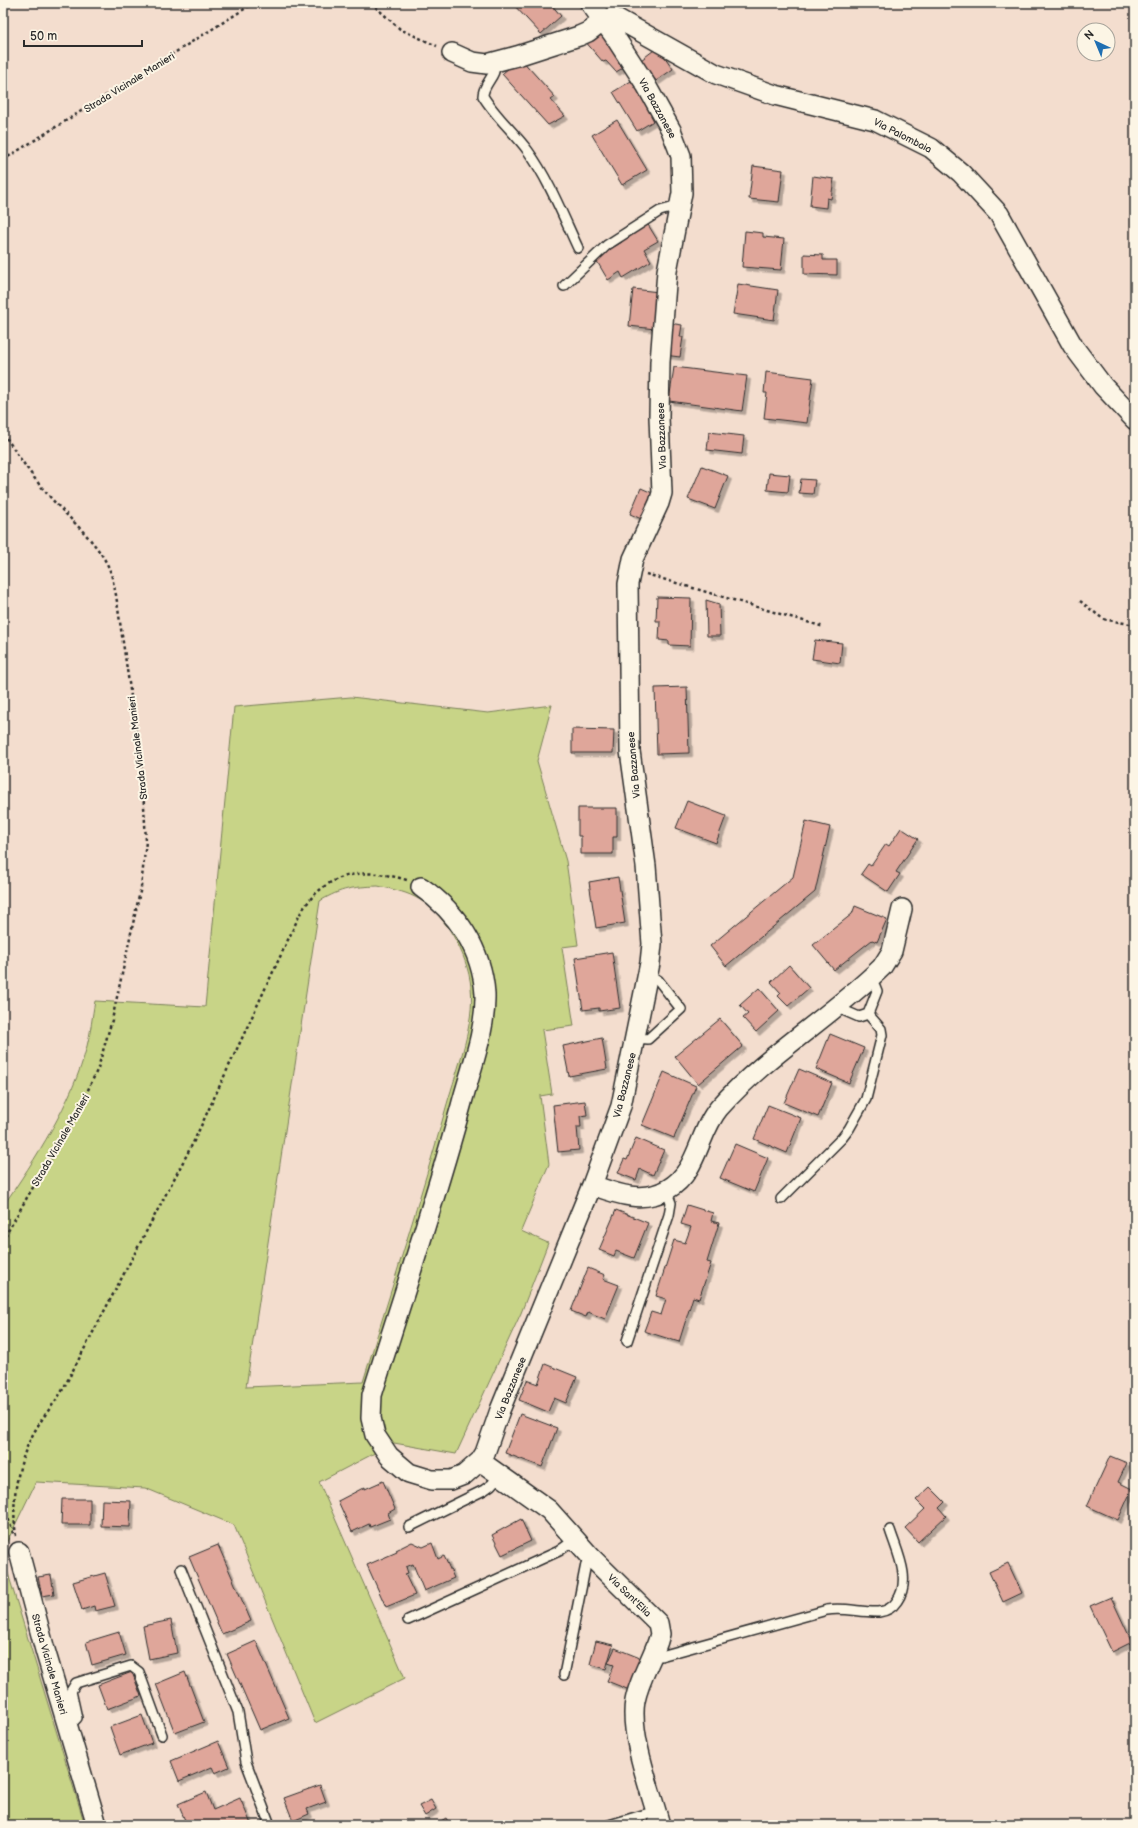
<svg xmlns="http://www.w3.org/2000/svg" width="1138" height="1828" font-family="'Balsamiq Sans',sans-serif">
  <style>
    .green { fill: #c8d487; stroke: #7a8059; fill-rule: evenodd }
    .building { fill: #dfa69a; stroke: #2b2b2b; filter: url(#shadow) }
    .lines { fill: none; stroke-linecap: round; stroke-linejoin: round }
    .service-casing { stroke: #2b2b2b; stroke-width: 12 }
    .minor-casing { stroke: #2b2b2b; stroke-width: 22 }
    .path { stroke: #2b2b2b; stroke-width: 2.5; stroke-dasharray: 3 3; stroke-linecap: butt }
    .service { stroke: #fcf5e5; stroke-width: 9 }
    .minor { stroke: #fcf5e5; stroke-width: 19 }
    .labels { text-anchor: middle; stroke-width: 4; stroke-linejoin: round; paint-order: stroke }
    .street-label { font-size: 10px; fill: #2b2b2b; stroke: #fcf5e5 }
  </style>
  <defs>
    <filter id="shadow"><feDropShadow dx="3.5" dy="3.5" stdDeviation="0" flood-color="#0004"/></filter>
  </defs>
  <rect width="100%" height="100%" fill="#f3ddce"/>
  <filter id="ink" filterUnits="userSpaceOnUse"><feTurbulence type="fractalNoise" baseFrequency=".025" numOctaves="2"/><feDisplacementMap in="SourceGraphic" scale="8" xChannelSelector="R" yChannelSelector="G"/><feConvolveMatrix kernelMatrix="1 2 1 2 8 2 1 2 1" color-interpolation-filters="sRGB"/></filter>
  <g filter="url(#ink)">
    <path class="green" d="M351 697 488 713 552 705 537 761 566 861 578 945 562 947 574 1026 542 1030 552 1094 540 1096 549 1164 521 1231 548 1243 521 1313 456 1454 394 1443 319 1482 405 1678 315 1723 234 1525 145 1488 36 1482 3 1550V1206C35 1160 73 1101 87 1046 91 1032 92 1016 95 1001L205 1007 234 707ZM378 886C391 889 403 891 415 897 445 912 468 955 471 987 475 1024 457 1069 447 1104 421 1197 391 1290 363 1382L246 1387 320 901C342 888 353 887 378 886Z
      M3 1557 85 1825H3Z"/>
    <path class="building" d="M512 3H550L561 16 541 34Z
      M604 31 628 65 616 72 606 61 603 62 584 40Z
      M658 47 673 69 656 81 641 60Z
      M520 58 555 97 551 100 565 116 548 125 502 74Z
      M636 78 660 117 637 131 613 92Z
      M617 120 647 170 622 185 592 135Z
      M753 166 783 170 779 202 749 199Z
      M813 176 834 179 831 199 827 198 826 208 810 206Z
      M647 223 658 241 644 249 651 261 623 278 620 272 608 280 595 258 622 242 621 239Z
      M745 231 763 233V237L784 239 781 270 742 267Z
      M804 254 823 255V260H837V275L804 274Z
      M738 284 778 290 774 320 733 314Z
      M633 289 659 292 655 329 629 326Z
      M669 323 682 325 680 337H683L680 357 664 355Z
      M674 367 747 376 742 411 669 401Z
      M766 372 813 378 807 423 764 418 767 393H764Z
      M709 432 744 436 742 454 707 450Z
      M702 466 728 476 715 509 688 499Z
      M769 473 790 475 788 492 767 490Z
      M801 479 815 480 813 494 799 493Z
      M641 488 657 495 646 521 630 514Z
      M657 597 691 598 690 646 669 645V641L659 640 660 621H656Z
      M706 600 719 604 720 636H707Z
      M815 640 842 643 840 663 812 659Z
      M687 687 689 753 657 754 655 688Z
      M572 729 614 730 613 753H572Z
      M687 801 726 816 716 843 676 828Z
      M578 808H617V837H613V854H581V836H578Z
      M806 821 830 827 815 892 726 966 710 946 793 877Z
      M901 828 918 839 896 872 900 874 888 892 861 874 868 864 871 866 886 844 889 846Z
      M618 877 625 923 596 928 589 882Z
      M855 906 887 919 877 942 872 940 834 970 813 945 852 914Z
      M612 952 620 1008 599 1011V1008L583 1010 575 958Z
      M789 965 809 988 788 1006 778 996 781 993 771 982Z
      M759 988 779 1011 756 1032 743 1018 748 1014 740 1005Z
      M720 1019 743 1046 698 1084 675 1056Z
      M830 1034 864 1048 849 1083 816 1069Z
      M602 1038 607 1069 569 1076 563 1046Z
      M799 1069 832 1083 818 1117 784 1103Z
      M664 1072 696 1086 674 1138 642 1125Z
      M585 1101 587 1115 580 1116 581 1127H577L579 1150 558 1152 553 1105Z
      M768 1105 801 1118 787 1153 754 1139Z
      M636 1138 664 1150 653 1175 640 1169 636 1180 618 1173 624 1159 627 1160Z
      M735 1144 768 1158 754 1192 720 1178Z
      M687 1205 713 1213 711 1221 719 1223 707 1262 711 1263 699 1299 693 1297 679 1342 644 1331 651 1312 661 1315 666 1299 656 1296 674 1240 685 1243 691 1227 681 1224Z
      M616 1210 648 1223 634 1258 616 1251 614 1256 599 1250Z
      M588 1268 605 1275 603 1279 619 1285 605 1319 588 1312 586 1317 571 1311Z
      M545 1364 577 1377 566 1403 554 1398 548 1412 519 1400 527 1380 538 1384Z
      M520 1414 557 1428 542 1467 505 1453Z
      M1110 1456 1127 1463 1118 1482 1132 1489 1118 1520 1087 1506Z
      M383 1481 395 1509 388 1513 390 1519 370 1527 369 1524 352 1532 338 1501 365 1487V1489Z
      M930 1487 945 1502 939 1508 946 1516 918 1542 905 1528 925 1509 916 1500Z
      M62 1499H90V1525H61Z
      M102 1500 131 1501 130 1527 101 1526Z
      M521 1519 531 1541 502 1555 492 1535Z
      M412 1542 423 1547 432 1543 438 1559 444 1556 454 1578 424 1591 413 1564 406 1567 408 1573 405 1574 415 1595 386 1607 367 1565 397 1552 396 1550Z
      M218 1545 251 1621 222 1634 189 1557Z
      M1008 1563 1022 1593 1003 1602 989 1572Z
      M105 1573 115 1606 95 1611 94 1606 82 1610 73 1582Z
      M51 1575 54 1594 42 1596 38 1577Z
      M1111 1597 1132 1642 1112 1652 1090 1606Z
      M171 1620 177 1653 149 1659 143 1626Z
      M119 1632 126 1655 92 1665 86 1642Z
      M256 1641 289 1718 260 1730 227 1654Z
      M596 1641 613 1645 606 1669 590 1664Z
      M615 1648 645 1660 632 1691 607 1681 614 1665 608 1663Z
      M132 1672 141 1696 107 1709 98 1685Z
      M185 1672 204 1722 175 1733 156 1684Z
      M142 1715 152 1743 120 1755 110 1727Z
      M218 1741 229 1767 215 1773 212 1767 179 1781 171 1761Z
      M320 1785 326 1802 307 1809 309 1814 293 1821 284 1798Z
      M206 1792 213 1810 240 1798 251 1824 187 1825 178 1804Z
      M431 1800 436 1809 425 1816 419 1806Z
      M446 1818 450 1825H434Z"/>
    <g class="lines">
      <defs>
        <path id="service" d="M495 62C497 77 483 83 483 96 495 116 514 132 528 151 549 180 563 216 578 248
          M564 286 607 245 660 211 671 208 679 209
          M836 1007 859 1017 868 1014 877 991 875 986 866 981
          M635 1038 648 1039 681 1009 658 980 648 976
          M781 1199 842 1138 849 1129 866 1099 882 1035 881 1029 868 1014
          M627 1341 669 1215 671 1203 666 1190
          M409 1527 484 1490 491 1485 499 1476
          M181 1569 238 1712 246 1762 270 1825
          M408 1620 559 1551 576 1539
          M653 1654 661 1656 827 1610C845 1607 862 1613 879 1612 887 1611 893 1607 897 1601 912 1580 897 1552 890 1530
          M564 1675 586 1564 591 1557
          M67 1723 74 1721 77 1718 71 1691 76 1683 131 1666 139 1672 162 1735
          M609 1825 656 1811"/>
        <path id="minor" d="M452 53 472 62 487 64 517 56 579 36 588 32 605 19 611 17 618 19 716 74 775 95 875 120 931 148 961 173 999 214 1073 346 1103 386 1135 420
          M421 887C457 912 482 949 485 994 486 1032 470 1071 461 1106 434 1204 402 1299 372 1395L371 1418 375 1435 389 1456 409 1473 432 1480H451L464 1475 480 1461 485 1453 500 1410 592 1185 621 1106 650 963 652 944 646 866 630 751 628 584 633 559 659 503 662 493 659 417 660 362 667 271 682 193 681 156 671 130 646 85 613 34 590 3
          M592 1185C617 1194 642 1204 668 1189 698 1172 698 1133 719 1108 767 1054 831 1017 882 967L892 951 902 909
          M480 1461 549 1510 591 1557 658 1623 660 1634 658 1641C651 1661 639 1680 635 1701 629 1734 651 1792 660 1825
          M19 1552 45 1650 97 1825"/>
      </defs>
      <use href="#service" class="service-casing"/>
      <use href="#minor" class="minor-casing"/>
      <path class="path" d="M371 3 400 29 437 46
        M3 160 254 3
        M3 433C18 455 32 477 50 497 70 520 96 540 109 568 112 576 114 586 116 595L142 771 146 841 141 887 112 1020 98 1068 83 1101 65 1136 29 1194 3 1240
        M646 574 824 627
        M1080 601 1103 619 1135 625
        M3 1502 14 1536
        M16 1536C11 1500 17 1461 36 1429 44 1415 54 1404 62 1391L193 1143 301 912C327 871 363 867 407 880"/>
      <use href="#service" class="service"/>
      <use href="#minor" class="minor"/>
    </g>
  </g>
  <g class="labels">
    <g class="street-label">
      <text transform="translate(129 82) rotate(-32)" y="4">Strada Vicinale Manieri</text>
      <text transform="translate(658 108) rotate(61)" y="4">Via Bazzanese</text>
      <text transform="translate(903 135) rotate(27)" y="4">Via Palombaia</text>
      <text transform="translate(661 436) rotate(-92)" y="4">Via Bazzanese</text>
      <text transform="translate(137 748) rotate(-97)" y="4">Strada Vicinale Manieri</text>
      <text transform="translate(633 765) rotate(-95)" y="4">Via Bazzanese</text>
      <text transform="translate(624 1085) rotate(-76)" y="4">Via Bazzanese</text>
      <text transform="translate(60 1140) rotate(-60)" y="4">Strada Vicinale Manieri</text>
      <text transform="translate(510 1388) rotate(-68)" y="4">Via Bazzanese</text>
      <text transform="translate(630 1595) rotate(44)" y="4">Via Sant'Elia</text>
      <text transform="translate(50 1664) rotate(74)" y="4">Strada Vicinale Manieri</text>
    </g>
  </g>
  <rect width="1138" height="1828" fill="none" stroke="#fcf5e5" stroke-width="16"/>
  <rect x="8" y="8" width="1122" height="1812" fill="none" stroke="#2b2b2b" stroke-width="1.5" filter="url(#ink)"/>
  <g transform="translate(1096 42) rotate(316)"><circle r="19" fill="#fcf5e5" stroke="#a8a49b"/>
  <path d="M0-3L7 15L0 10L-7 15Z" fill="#1f6fb2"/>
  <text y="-6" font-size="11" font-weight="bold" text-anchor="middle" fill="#2b2b2b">N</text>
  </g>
  <path d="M24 40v6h118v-6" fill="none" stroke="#2b2b2b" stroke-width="2"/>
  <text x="30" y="40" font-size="12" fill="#2b2b2b" stroke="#fcf5e5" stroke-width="3" paint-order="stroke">50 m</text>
</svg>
